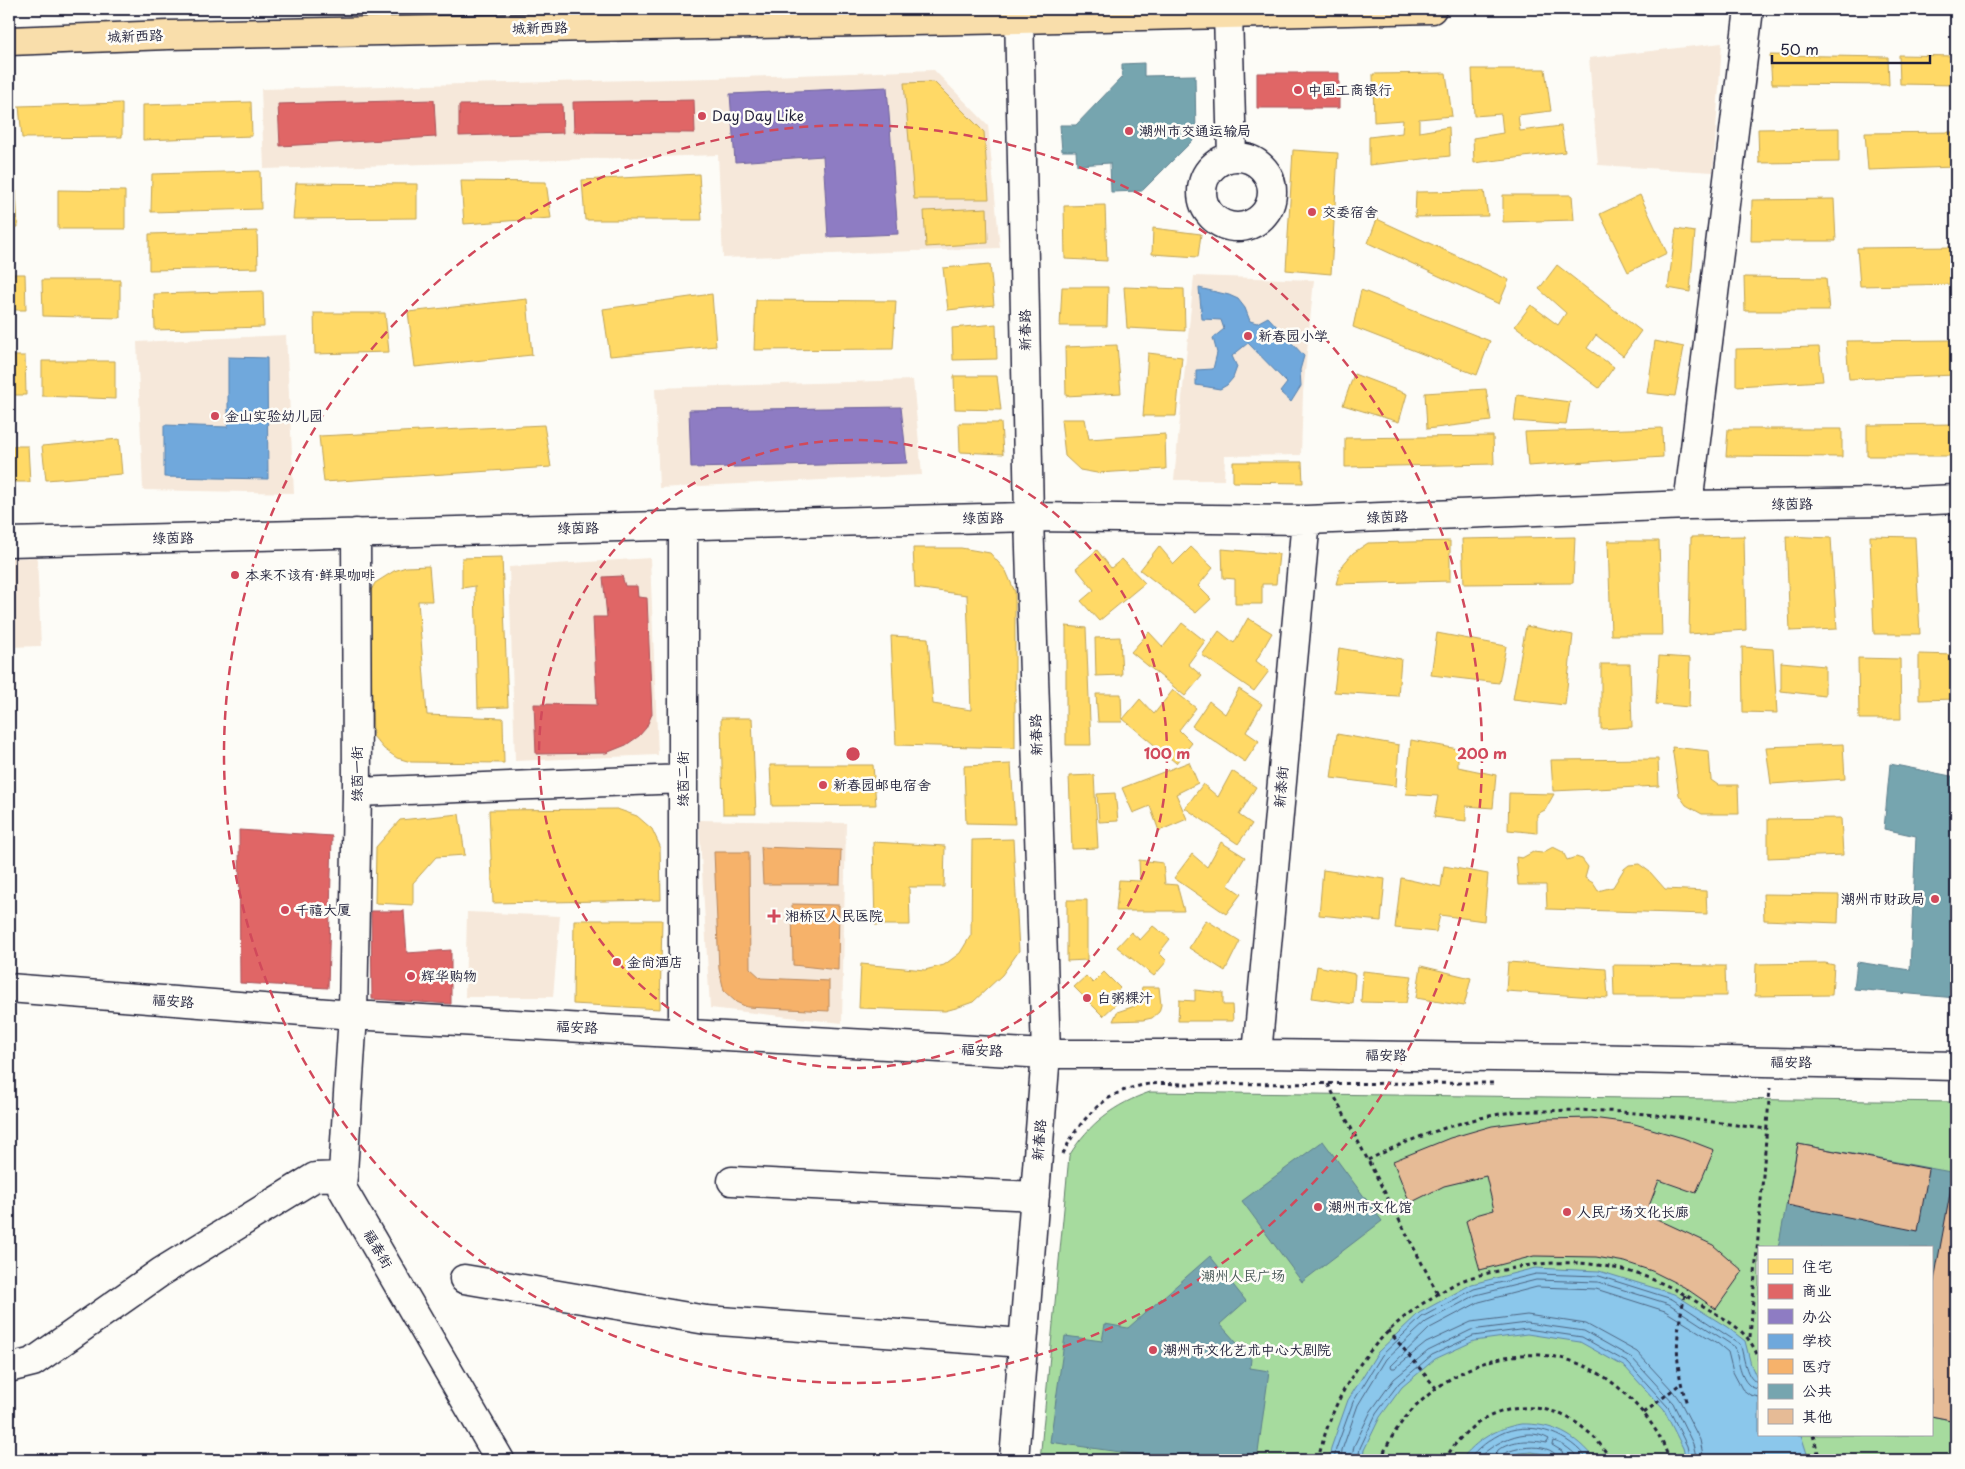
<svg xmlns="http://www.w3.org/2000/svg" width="1965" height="1469" font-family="'Playpen Sans','LXGW WenKai TC',sans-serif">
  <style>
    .built { fill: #f6e8da }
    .green { fill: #a6db9e; stroke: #647e6c; fill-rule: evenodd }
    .water { fill: #8bc7eb; stroke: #6185a5 }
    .homes { fill: #ffd966; stroke: #bda259 }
    .shops { fill: #e06666; stroke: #a75259 }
    .offices { fill: #8e7cc3; stroke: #6e619a }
    .schools { fill: #6fa8dc; stroke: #5880ac }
    .health { fill: #f6b26b; stroke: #b6875d }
    .public { fill: #76a5af; stroke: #5d7e8c }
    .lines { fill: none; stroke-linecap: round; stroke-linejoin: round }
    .shore { stroke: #4c6481; stroke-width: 1 }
    .building { fill: #e6bb96; stroke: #22223b }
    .minor-casing { stroke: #22223b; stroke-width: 31 }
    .major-casing { stroke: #22223b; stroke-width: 31 }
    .path { stroke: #22223b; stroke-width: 3; stroke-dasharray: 4 4; stroke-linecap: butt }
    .minor { stroke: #fdfcf7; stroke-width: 28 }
    .major { stroke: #f9deab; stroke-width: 28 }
    .ring { fill: none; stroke: #d1495b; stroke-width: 2.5; stroke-dasharray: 9 6 }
    .poi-dot { fill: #d1495b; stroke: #fdfcf7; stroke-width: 2 }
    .labels { text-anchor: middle; stroke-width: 5; stroke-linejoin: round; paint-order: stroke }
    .street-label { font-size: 14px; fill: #22223b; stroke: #fdfcf7 }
    .poi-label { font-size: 14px; fill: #22223b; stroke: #fdfcf7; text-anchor: start }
    .park-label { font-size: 14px; fill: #4a5a59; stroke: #fdfcf7 }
    .centre { fill: #d1495b; stroke: #fdfcf7; stroke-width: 2.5 }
    .ring-label { font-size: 15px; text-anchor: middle; font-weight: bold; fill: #d1495b; stroke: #fdfcf7; stroke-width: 5; stroke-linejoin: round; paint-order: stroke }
  </style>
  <rect width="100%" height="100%" fill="#fdfcf7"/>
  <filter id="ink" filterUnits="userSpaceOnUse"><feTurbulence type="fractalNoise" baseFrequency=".02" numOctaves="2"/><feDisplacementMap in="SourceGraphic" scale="10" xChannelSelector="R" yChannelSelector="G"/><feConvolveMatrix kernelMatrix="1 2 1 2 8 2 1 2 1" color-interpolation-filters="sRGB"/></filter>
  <g filter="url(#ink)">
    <path class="built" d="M1722 43 1713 172 1598 165 1589 58Z
      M934 70 988 125 1000 248 723 258 718 155 264 169 261 89 715 78Z
      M1194 276 1314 280 1303 393 1301 455 1225 456 1224 480H1174Z
      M286 335 294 493 143 490 137 342Z
      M913 380 922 475 659 488 655 388Z
      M37 557 41 646 9 647V558Z
      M650 558 658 755 515 761 509 567Z
      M699 820 846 823 842 1023 710 1008Z
      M467 912 560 916 553 997H465Z"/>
    <path class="green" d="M1150 1092 1956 1102V1460H1040L1069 1156C1089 1123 1115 1104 1150 1092ZM1759 1248H1931V1435H1759Z"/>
    <path class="water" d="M1535 1268 1599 1271 1674 1294 1727 1327 1745 1341 1751 1365 1759 1383V1435H1801L1809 1460H1686L1683 1448 1664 1410 1625 1367 1580 1342 1527 1334 1474 1341 1435 1359 1402 1387 1380 1417 1364 1450 1362 1460H1329L1331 1448 1348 1400 1378 1352 1419 1313 1472 1284Z
      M1521 1424C1552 1423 1576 1435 1595 1460H1557L1544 1454 1532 1452 1519 1453 1502 1460H1461C1476 1440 1497 1428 1521 1424Z"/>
    <path class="homes" d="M1770 55 1888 57 1889 85 1772 84Z
      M1899 55 1956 56V85L1900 84Z
      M1472 69H1545L1551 111 1518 115 1520 131 1561 126 1565 152 1474 163 1473 138 1503 133 1501 114 1474 116Z
      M1446 73 1452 116 1419 119V132L1449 127 1450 156 1369 165V137L1402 133 1403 120 1374 122 1373 74Z
      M934 82 984 132 989 199H914L904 83Z
      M251 102 252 136 143 140V105Z
      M122 103V137L22 138 19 106Z
      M1839 128V162L1759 163 1758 129Z
      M1956 132V167L1868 170 1865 133Z
      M1293 150 1338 153 1331 274 1286 270Z
      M260 171 261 209 151 212 152 174Z
      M699 174 702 220H585L582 180Z
      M461 181 546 182 551 218 464 224Z
      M296 183 417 184V218L293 219Z
      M9 190 16 191 18 227H9Z
      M58 190 125 191V229H58Z
      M1484 191 1488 216 1415 217 1416 192Z
      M1503 195H1572L1574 220 1503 222Z
      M1640 195 1667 253 1628 272 1600 214Z
      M1834 199 1836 241H1751L1752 200Z
      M1105 205 1107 261 1065 259 1064 206Z
      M987 208 988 243 926 247 924 211Z
      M1377 219 1509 280 1499 304 1368 243Z
      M1153 228 1201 234 1198 257 1152 254Z
      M1676 229 1695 232 1690 292 1668 288Z
      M257 231 258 268 149 270V234Z
      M1956 247V284L1860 286 1857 248Z
      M990 264 994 305 948 310 943 268Z
      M1557 265 1641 331 1623 356 1596 335 1587 348 1614 367 1599 388 1515 326 1531 305 1558 325 1566 313 1539 289Z
      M9 274H25L26 310H9Z
      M1744 277 1826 278 1829 311H1745Z
      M42 280H120V318L43 316Z
      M1062 287H1108L1107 326H1060Z
      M1124 287 1184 289 1185 331 1127 328Z
      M1361 290 1490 341 1477 375 1353 327Z
      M263 291 264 327 155 330 154 294Z
      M712 294 716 346 610 356 603 309Z
      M527 299 532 355 415 367 408 312Z
      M756 300 896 301 893 349 754 350Z
      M314 313H385L389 352 315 354Z
      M996 324 997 359 953 360 952 328Z
      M1956 340V375L1849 379 1846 341Z
      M1655 341 1684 347 1675 396 1647 393Z
      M1117 345 1121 393 1066 396 1065 347Z
      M1819 347 1823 381 1736 386V349Z
      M1148 353 1182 357 1176 416H1143Z
      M9 356H25L26 395H9Z
      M42 361H115V399L42 396Z
      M1354 374 1407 394 1399 422 1343 405Z
      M954 376H997L1001 410 955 409Z
      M1486 389 1491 421 1427 429 1425 393Z
      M1517 395 1570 402 1566 425 1514 421Z
      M1061 419H1085L1089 439 1165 434 1166 469 1097 473 1080 470 1065 456Z
      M959 423H1001L1003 454 960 452Z
      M1956 424V456H1867V425Z
      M544 425 551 467 324 482 319 436Z
      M1662 428 1663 457 1528 466 1525 432Z
      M1728 429H1842V457L1726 456Z
      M1493 436 1494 464 1345 467V438Z
      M119 439 122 474 46 480 42 446Z
      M9 446H28L30 482H9Z
      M1233 462H1302L1303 483 1233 482Z
      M1744 536 1746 630 1689 634 1691 537Z
      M1786 536 1831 538 1837 629 1790 631Z
      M1870 536 1915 537 1920 634H1874Z
      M1575 537 1573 583 1464 584 1462 539Z
      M1450 541V581L1336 584 1341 567 1353 553 1368 543Z
      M1608 541H1659L1662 635H1611Z
      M1159 546 1174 564 1191 547 1213 568 1198 586 1211 599 1196 613 1140 570Z
      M913 548H961L990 553 1006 571 1015 592V748L896 745 891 636 928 638 933 704 971 710 967 595 915 588Z
      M1222 549 1279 554 1276 584H1262V604H1235V579L1223 578Z
      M1097 550 1111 568 1122 559 1145 583 1099 621 1081 601 1094 590 1076 568Z
      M502 557 508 707 478 708 475 586 462 588V558Z
      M429 566 432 601H418L427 715 503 718 504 763 411 762 397 758 384 749 373 736 369 594 375 583 394 571 406 567Z
      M1248 618 1272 633 1256 661 1269 671 1254 691 1202 655 1219 631 1234 643Z
      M1182 623 1205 641 1188 664 1202 676 1185 696 1131 652 1149 632 1163 647Z
      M1066 626 1086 628 1091 745H1066Z
      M1526 626 1573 635 1565 705 1513 699Z
      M1437 633 1506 646 1499 683 1431 675Z
      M1120 637 1122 675 1096 676 1095 638Z
      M1742 647 1773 649 1777 713 1743 712Z
      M1339 648 1401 659 1398 696 1334 692Z
      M1919 654 1956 655V699L1919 700Z
      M1659 656 1690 658 1689 707 1656 704Z
      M1858 658 1900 659 1901 719H1859Z
      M1781 662 1825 666V696L1781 691Z
      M1601 664H1630L1632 727 1601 729Z
      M1239 689 1262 704 1246 732 1259 741 1245 762 1192 726 1209 701 1225 714Z
      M1173 690 1196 708 1179 730 1192 743 1176 763 1123 719 1140 699 1154 714Z
      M1096 694H1121L1122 722H1098Z
      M721 718H752L756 814H723Z
      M1337 734 1399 745 1396 786 1331 778Z
      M1411 740 1458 749V767L1496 775 1493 808 1466 806V821L1434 817 1438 796 1406 794Z
      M1843 744 1845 779 1771 784 1766 747Z
      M1672 747 1709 751 1711 780 1718 785H1738L1739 814H1702L1686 805 1679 795Z
      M1658 759 1659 786 1553 791 1551 760Z
      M1189 762 1198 783 1176 794 1187 819 1159 831 1150 806 1133 813 1122 788Z
      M1011 764 1015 824 966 823 964 766Z
      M770 765H873L876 805 772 806Z
      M1232 771 1256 787 1239 815 1252 824 1238 844 1185 808 1203 784 1218 797Z
      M1094 775 1098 848 1072 849 1069 776Z
      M1115 793 1118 821 1099 822 1097 794Z
      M1509 793 1554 794 1545 810 1537 814V833L1508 830Z
      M617 809 637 816 652 829 660 846 661 900 493 903 489 810Z
      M459 814 465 855 436 857 413 883V905L375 903 376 847 400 820Z
      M1841 818 1843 855 1768 858V819Z
      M1013 839 1019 951 1002 975 973 1002 956 1008 945 1011 859 1008 861 964 925 970 944 965 960 953 971 935 972 840Z
      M873 842 945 846 944 887H909L910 925H875Z
      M1221 842 1245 857 1228 885 1241 894 1226 914 1174 878 1192 854 1207 867Z
      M1553 847 1563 852 1567 860 1576 857 1582 859 1588 867 1585 878 1593 883 1598 891 1613 887 1624 869 1629 865 1639 864 1650 872 1665 889 1706 891 1707 914 1547 909 1546 885H1518L1516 857 1522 858 1533 852 1542 853Z
      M1139 860 1163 863 1165 884 1177 885 1184 911H1116L1119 880 1140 881Z
      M1444 866 1488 874 1484 921 1440 915 1436 932 1395 928 1401 878 1441 887Z
      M1323 870 1385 879 1381 921 1319 915Z
      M1763 894 1839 895 1838 923 1764 920Z
      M1067 900H1087V960L1067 961Z
      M574 920H662L660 1009 573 1004Z
      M1206 920 1240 941 1225 971 1189 948Z
      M1153 926 1170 939 1159 953 1167 961 1154 976 1117 947 1131 932 1140 940Z
      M1508 962 1606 969 1608 998 1506 991Z
      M1825 963 1834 965 1832 995 1755 996 1756 964Z
      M1613 965 1725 966 1726 996H1614Z
      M1317 966 1355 974 1353 1004 1312 998Z
      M1421 966 1471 978 1464 1006 1416 998Z
      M1363 971 1412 976 1406 1003 1361 1002Z
      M1104 972 1120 988 1110 999 1116 1004 1103 1016 1074 987 1086 976 1093 983Z
      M1142 987H1159L1161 1005 1159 1012 1152 1018 1143 1020 1113 1021 1117 1012 1135 1006 1139 1001Z
      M1195 990 1223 993V1005H1232L1233 1021H1178L1179 1000 1195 1001Z"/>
    <path class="shops" d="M1257 73H1339V108H1257Z
      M434 100 436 137 280 146 278 104Z
      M694 100 695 133 574 132 573 102Z
      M562 104 563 133 459 136V105Z
      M622 576 625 586H637L638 597 647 598 652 714 646 728 639 736 626 745 606 753 536 754 534 704 597 705 593 617H607L603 577Z
      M239 830 332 836 328 988 240 983Z
      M371 911H404L407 953 451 950V1004L372 999Z"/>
    <path class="offices" d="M887 87 898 234 828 237 823 156 735 162 730 94Z
      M901 407 907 463 691 468 689 410Z"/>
    <path class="schools" d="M1199 288 1229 295 1238 299 1245 308 1250 321 1257 323 1268 317 1304 356 1300 370 1301 386 1291 402 1280 392 1287 383 1248 343 1232 356 1237 367 1233 378 1227 385 1220 389 1196 385V370L1213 369 1217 353 1213 338 1224 329 1221 320 1202 319Z
      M228 357 267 358 268 479 164 477V425L228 427Z"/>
    <path class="health" d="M761 847 841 850 840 884H763Z
      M714 852H749L750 968 761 978 829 981V1011L747 1007 736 1002 724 991 719 969Z
      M792 904 839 905 838 970 793 965Z"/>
    <path class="public" d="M1144 63V76L1195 75 1196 137 1142 191 1111 192 1110 163 1077 165 1076 151H1062L1060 125H1076L1122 77V64Z
      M1890 764 1956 777V998L1854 989 1857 962 1910 970 1916 836 1884 829Z
      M1323 1141 1382 1221 1302 1282 1242 1201Z
      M1798 1144 1956 1173V1390L1951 1420 1931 1416V1248H1778Z
      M1210 1256 1246 1301 1220 1324 1251 1359 1250 1368 1269 1371 1257 1460H1175L1050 1442 1065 1336 1102 1341 1105 1324 1128 1328Z"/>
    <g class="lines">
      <path class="shore" d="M1334 1460 1336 1449 1353 1402 1382 1355 1422 1317 1474 1289 1536 1274 1599 1276 1672 1299 1740 1344C1744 1354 1745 1381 1759 1383
        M1341 1460 1342 1450 1358 1405 1386 1359 1426 1322 1476 1295 1536 1280 1598 1282 1669 1304 1735 1347C1739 1361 1740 1388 1759 1389
        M1351 1460 1354 1446 1371 1411 1394 1379 1428 1351 1471 1330 1527 1323 1584 1331 1632 1358 1673 1403 1693 1444 1697 1460
        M1358 1460 1360 1448 1376 1414 1399 1383 1432 1355 1473 1336 1527 1329 1582 1337 1628 1363 1668 1407 1687 1446 1690 1460
        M1468 1460C1478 1449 1490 1438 1505 1432 1535 1421 1570 1435 1588 1460
        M1476 1460C1493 1443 1525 1425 1549 1439L1547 1443C1530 1440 1513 1439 1498 1450L1494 1460
        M1501 1460V1456C1512 1446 1555 1441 1558 1460
        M1564 1460 1562 1451 1552 1445 1553 1441C1564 1443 1573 1452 1581 1460
        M1704 1460 1700 1440 1680 1401 1672 1390 1637 1352 1586 1324 1527 1315 1471 1322 1426 1343 1395 1368H1392L1391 1366 1430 1328 1479 1302 1537 1287 1596 1289 1665 1311 1717 1343 1728 1352 1733 1372 1742 1389 1750 1395 1759 1397"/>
    </g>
    <path class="building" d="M1592 1118 1631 1123 1683 1138 1714 1150 1696 1193 1659 1180 1646 1214 1713 1245 1743 1271 1716 1309 1684 1287 1652 1271 1625 1262 1596 1257 1534 1256 1480 1270 1466 1221 1476 1215 1494 1210 1486 1176 1444 1186 1410 1203 1393 1161 1450 1138 1492 1126 1546 1119Z
      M1798 1144 1929 1169 1918 1231 1787 1205Z
      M1954 1172 1956 1173V1390L1951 1420 1931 1416V1297Z"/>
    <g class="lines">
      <defs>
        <path id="minor" d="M1228 14 1232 156
          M1202 192a35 35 0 1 1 70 0a35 35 0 1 1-70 0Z
          M1688 505 1749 9
          M683 525V1033
          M356 533 357 792 353 1015 342 1188 500 1460
          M9 542 1029 517 1306 520 1688 505 1888 502 1956 499
          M357 792 683 779
          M9 988 353 1015 1046 1054H1257L1581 1058 1956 1066
          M1257 1054 1306 520
          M732 1181 1035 1196
          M464 1279 706 1320 1023 1343
          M9 1368 33 1362 161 1272 315 1177 343 1176
          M1014 1460 1046 1054 1029 517 1019 9"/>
        <path id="major" d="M9 41 168 35 1018 19 1432 9"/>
      </defs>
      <use href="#minor" class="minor-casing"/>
      <use href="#major" class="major-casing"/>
      <path class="path" d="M1328 1084 1438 1294
        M1063 1154C1078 1122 1103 1093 1139 1086 1153 1082 1171 1084 1185 1084L1496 1083
        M1368 1160C1411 1138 1463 1119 1512 1112 1523 1111 1535 1111 1546 1111 1620 1107 1694 1120 1767 1129
        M1685 1295C1675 1335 1674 1364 1687 1404
        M1388 1330 1436 1388
        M1750 1337 1770 1088
        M1644 1413 1680 1384
        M1813 1435 1820 1460
        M1318 1460C1334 1389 1374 1331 1438 1294 1445 1290 1453 1284 1461 1281 1476 1275 1493 1272 1509 1269 1575 1254 1640 1266 1697 1302 1723 1319 1749 1328 1759 1360
        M1381 1460C1390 1435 1407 1413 1427 1396 1492 1340 1579 1339 1636 1405 1651 1421 1663 1439 1669 1460
        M1445 1460C1473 1407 1539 1389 1587 1431 1597 1439 1604 1449 1611 1460
        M1518 1460H1539"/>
      <use href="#minor" class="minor"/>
      <use href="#major" class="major"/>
    </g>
  </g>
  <g class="ring">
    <circle cx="853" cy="754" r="314"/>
    <circle cx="853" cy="754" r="629"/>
  </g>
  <g class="poi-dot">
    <circle cx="1298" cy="90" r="5"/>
    <circle cx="702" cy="116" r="5"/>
    <circle cx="1129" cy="131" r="5"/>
    <circle cx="1312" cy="212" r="5"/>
    <circle cx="1248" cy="336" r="5"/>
    <circle cx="215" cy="416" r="5"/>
    <circle cx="235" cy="575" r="5"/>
    <circle cx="823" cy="785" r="5"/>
    <circle cx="1935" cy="899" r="5"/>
    <circle cx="285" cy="910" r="5"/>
    <path d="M771.5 908.5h5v5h5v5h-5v5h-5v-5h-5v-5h5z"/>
    <circle cx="617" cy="962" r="5"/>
    <circle cx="411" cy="976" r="5"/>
    <circle cx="1087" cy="998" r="5"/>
    <circle cx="1318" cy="1207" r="5"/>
    <circle cx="1567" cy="1212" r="5"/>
    <circle cx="1153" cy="1350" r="5"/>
  </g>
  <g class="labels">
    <g class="street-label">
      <text transform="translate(540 28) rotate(-1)" y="5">城新西路</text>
      <text transform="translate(135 36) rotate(-2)" y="5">城新西路</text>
      <text transform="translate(1025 330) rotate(-91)" y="5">新春路</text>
      <text transform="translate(1792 504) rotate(-1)" y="5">绿茵路</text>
      <text transform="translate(1387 517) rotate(-2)" y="5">绿茵路</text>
      <text transform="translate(983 518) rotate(-1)" y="5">绿茵路</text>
      <text transform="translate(578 528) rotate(-1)" y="5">绿茵路</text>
      <text transform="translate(173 538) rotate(-1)" y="5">绿茵路</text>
      <text transform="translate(1036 735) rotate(-92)" y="5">新春路</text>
      <text transform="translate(357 774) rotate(-90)" y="5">绿茵一街</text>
      <text transform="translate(683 779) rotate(-90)" y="5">绿茵二街</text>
      <text transform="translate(1281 787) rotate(-85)" y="5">新泰街</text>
      <text transform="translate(173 1001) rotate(4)" y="5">福安路</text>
      <text transform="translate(577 1027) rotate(3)" y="5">福安路</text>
      <text transform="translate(982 1050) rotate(3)" y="5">福安路</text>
      <text transform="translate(1386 1055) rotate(1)" y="5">福安路</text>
      <text transform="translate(1791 1062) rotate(1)" y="5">福安路</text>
      <text transform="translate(1039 1140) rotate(-85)" y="5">新春路</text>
      <text transform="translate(378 1249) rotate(60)" y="5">福春街</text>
    </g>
    <g class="poi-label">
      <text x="1308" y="95">中国工商银行</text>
      <text x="712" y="121">Day Day Like</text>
      <text x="1139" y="136">潮州市交通运输局</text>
      <text x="1322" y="217">交委宿舍</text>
      <text x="1258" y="341">新春园小学</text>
      <text x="225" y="421">金山实验幼儿园</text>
      <text x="245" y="580">本来不该有·鲜果咖啡</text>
      <text x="833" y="790">新春园邮电宿舍</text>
      <text x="1925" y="904" text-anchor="end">潮州市财政局</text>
      <text x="295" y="915">千禧大厦</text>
      <text x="785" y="921">湘桥区人民医院</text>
      <text x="627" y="967">金尚酒店</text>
      <text x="421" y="981">辉华购物</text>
      <text x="1097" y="1003">白粥粿汁</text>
      <text x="1328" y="1212">潮州市文化馆</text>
      <text x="1577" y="1217">人民广场文化长廊</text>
      <text x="1163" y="1355">潮州市文化艺术中心大剧院</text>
    </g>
    <g class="park-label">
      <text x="1243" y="1281">潮州人民广场</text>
    </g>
  </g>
  <circle cx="853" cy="754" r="8" class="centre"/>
  <g class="ring-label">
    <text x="1167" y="759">100 m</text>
    <text x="1482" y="759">200 m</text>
  </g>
  <rect width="1965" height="1469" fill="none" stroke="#fdfcf7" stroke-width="30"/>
  <rect x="15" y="15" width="1935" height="1439" fill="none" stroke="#22223b" stroke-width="2" filter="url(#ink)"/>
  <rect x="1758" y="1246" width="175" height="190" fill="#fdfcf7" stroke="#a5a5ac"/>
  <rect x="1768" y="1259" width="25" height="15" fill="#ffd966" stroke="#a5a5ac"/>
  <text x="1802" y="1272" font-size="15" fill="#22223b">住宅</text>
  <rect x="1768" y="1284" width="25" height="15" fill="#e06666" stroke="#a5a5ac"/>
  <text x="1802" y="1296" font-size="15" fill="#22223b">商业</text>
  <rect x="1768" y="1309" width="25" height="15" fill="#8e7cc3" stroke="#a5a5ac"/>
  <text x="1802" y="1322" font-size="15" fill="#22223b">办公</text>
  <rect x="1768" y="1334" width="25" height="15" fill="#6fa8dc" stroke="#a5a5ac"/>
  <text x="1802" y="1346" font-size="15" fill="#22223b">学校</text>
  <rect x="1768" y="1359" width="25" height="15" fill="#f6b26b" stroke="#a5a5ac"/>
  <text x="1802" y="1372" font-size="15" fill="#22223b">医疗</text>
  <rect x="1768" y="1384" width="25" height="15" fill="#76a5af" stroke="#a5a5ac"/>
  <text x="1802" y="1396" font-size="15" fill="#22223b">公共</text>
  <rect x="1768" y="1409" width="25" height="15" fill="#e6bb96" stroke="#a5a5ac"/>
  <text x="1802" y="1422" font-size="15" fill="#22223b">其他</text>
  <path d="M1772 55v8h158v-8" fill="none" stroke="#22223b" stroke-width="2.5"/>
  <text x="1780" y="55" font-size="15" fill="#22223b" stroke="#fdfcf7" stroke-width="4" paint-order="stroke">50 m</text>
</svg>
